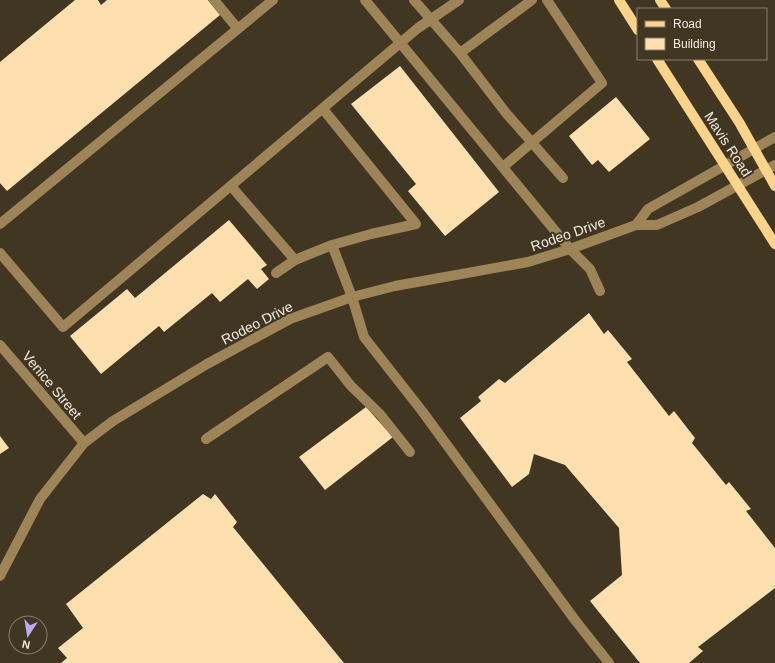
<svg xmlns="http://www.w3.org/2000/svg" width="775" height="663" font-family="Arial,sans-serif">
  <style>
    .building { fill: #fde0ad }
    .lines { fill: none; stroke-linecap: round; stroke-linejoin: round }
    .minor { stroke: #9d8558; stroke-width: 10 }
    .major { stroke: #fbd389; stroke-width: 10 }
    .labels { text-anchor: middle; stroke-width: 4; stroke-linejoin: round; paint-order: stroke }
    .street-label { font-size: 14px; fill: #f2ebde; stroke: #413622 }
  </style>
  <rect width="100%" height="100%" fill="#413622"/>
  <path class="building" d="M75 0H98L101 5 107 0H208L220 15 7 191 0 183V62Z
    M400 66 499 192 445 236 408 191 416 184 351 104Z
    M616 97 650 139 609 172 598 160 592 165 569 136Z
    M229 220 267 265 261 269 269 279 257 289 248 279 220 302 212 293 164 332 159 326 101 374 70 336 127 289 135 298Z
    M589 313 604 334 608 330 632 359 627 362 669 416 674 411 695 438 692 443 726 485 729 482 751 509 746 511 775 548V588L698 647 703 651 689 663H640L590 601 622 575 619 528 565 465 534 454 529 474 512 487 460 418 481 401 478 397 499 379 505 383Z
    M366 407 393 437 325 490 299 457Z
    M0 436 9 448 0 454Z
    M203 494 211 499 215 494 237 522 233 527 344 663H61L67 658 58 648 83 628 66 604Z"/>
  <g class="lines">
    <path class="minor" d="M214 0 238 29
      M365 0 570 249 590 269 600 291
      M414 0 460 53 506 113 563 178
      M460 53 532 0
      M503 167 602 83 547 0
      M231 186 295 260
      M0 224 273 0
      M636 225 648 209 775 137
      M332 245 352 297 364 337 422 411 575 620 609 663
      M0 253 63 327 418 28 459 0
      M276 273 295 260 332 245 371 234 416 224 323 109
      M0 345 84 443
      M206 439 328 357 351 386 380 414 410 452
      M0 576 40 499 84 443 113 421 207 364 290 319 352 297 395 286 528 262 570 249 636 225H657L698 207 775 165"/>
    <path class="major" d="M619 0 638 30
      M660 0 666 9
      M657 59 775 244
      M698 59 739 122 775 186"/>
  </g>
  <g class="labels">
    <g class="street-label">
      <text transform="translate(728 144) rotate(57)" y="5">Mavis Road</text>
      <text transform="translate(568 234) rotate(-19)" y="5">Rodeo Drive</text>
      <text transform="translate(257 323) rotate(-27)" y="5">Rodeo Drive</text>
      <text transform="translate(52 385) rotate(50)" y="5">Venice Street</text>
    </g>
  </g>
  <rect x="637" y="8" width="130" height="52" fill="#413622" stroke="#887e6d"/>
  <rect x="645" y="21" width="20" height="6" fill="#fbd389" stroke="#887e6d"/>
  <text x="673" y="28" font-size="12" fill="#f2ebde">Road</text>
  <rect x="645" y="38" width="20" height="12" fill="#fde0ad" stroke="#887e6d"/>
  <text x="673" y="48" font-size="12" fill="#f2ebde">Building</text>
  <g transform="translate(28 635) rotate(192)"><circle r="19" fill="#413622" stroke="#887e6d"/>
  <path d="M0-3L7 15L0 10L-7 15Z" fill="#b9abf7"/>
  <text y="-6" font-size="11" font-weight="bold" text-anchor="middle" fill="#f2ebde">N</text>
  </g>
</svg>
